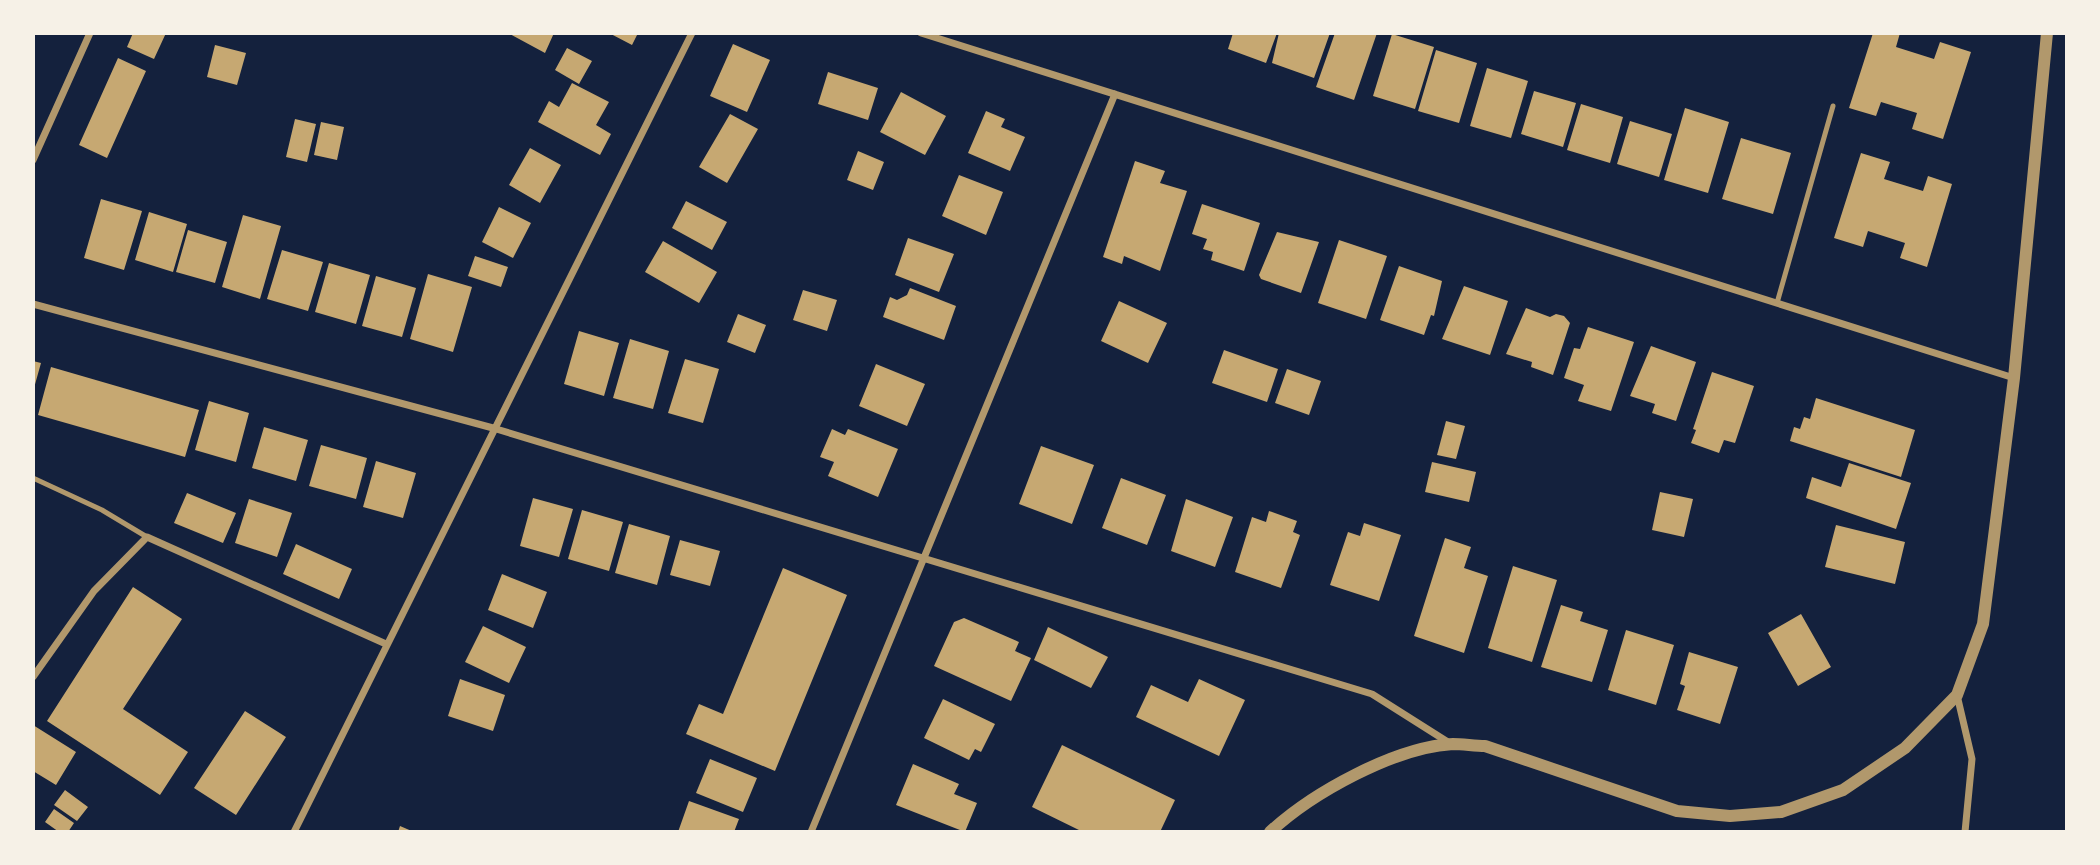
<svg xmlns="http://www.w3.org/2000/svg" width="2100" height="865" font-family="'Open Sans',sans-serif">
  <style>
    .building { fill: #c6a872 }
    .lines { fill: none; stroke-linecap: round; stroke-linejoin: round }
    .service { stroke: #b1986c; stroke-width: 5 }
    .minor { stroke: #b1986c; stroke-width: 7 }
    .tertiary { stroke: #b1986c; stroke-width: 12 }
  </style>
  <rect width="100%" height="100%" fill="#14213d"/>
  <path class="building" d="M133 33H166L154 59 127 47Z
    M508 33H554L545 53Z
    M609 33H638L632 45Z
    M1233 33H1277L1266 63 1228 49Z
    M1279 33H1330L1314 78 1272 63Z
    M1335 33H1377L1354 100 1316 87Z
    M1873 33H1900L1896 47 1934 59 1940 42 1971 52 1943 139 1912 129 1917 113 1881 102 1876 116 1849 108Z
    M1392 34 1434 47 1415 109 1373 96Z
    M733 44 770 60 747 112 710 96Z
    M215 45 246 53 237 85 207 77Z
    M567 48 592 61 579 84 555 70Z
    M1436 50 1477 63 1459 123 1418 111Z
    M118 58 146 71 107 158 79 145Z
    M1487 68 1528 81 1511 138 1470 126Z
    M828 72 878 88 868 120 818 104Z
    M572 83 609 102 596 125 611 134 600 155 538 122 549 101 559 107Z
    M1534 91 1576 103 1563 147 1521 134Z
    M901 92 946 116 925 155 880 132Z
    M1581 104 1623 117 1610 163 1567 150Z
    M1685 108 1729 122 1708 193 1664 180Z
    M986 111 1005 119 1001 127 1025 137 1010 171 968 153Z
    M730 114 758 129 727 183 699 167Z
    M295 119 316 124 307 162 286 157Z
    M1630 121 1672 134 1659 177 1617 164Z
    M321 122 344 127 337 160 314 155Z
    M1741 138 1791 153 1773 214 1722 199Z
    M530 148 561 165 540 203 509 185Z
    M858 151 884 162 873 190 847 180Z
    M1861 153 1890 162 1884 179 1923 191 1928 176 1952 184 1927 267 1900 258 1905 243 1868 231 1863 247 1834 238Z
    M1135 161 1165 171 1160 183 1187 191 1160 271 1124 256 1122 264 1103 257Z
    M959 175 1003 192 986 235 942 216Z
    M101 199 142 211 124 270 84 258Z
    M686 201 727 222 712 250 672 228Z
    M1202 204 1260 223 1244 271 1211 260 1213 252 1203 249 1207 239 1192 234Z
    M499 207 531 223 513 258 482 242Z
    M149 212 187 224 173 272 135 260Z
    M243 215 281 226 260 299 222 287Z
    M188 230 227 242 215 283 176 272Z
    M1277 232 1319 242 1301 293 1261 279 1259 275Z
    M908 238 954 254 939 292 895 275Z
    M1339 240 1387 256 1366 319 1318 303Z
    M663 241 717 272 699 303 645 272Z
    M282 250 323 262 308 311 267 299Z
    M475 256 508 267 501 287 468 276Z
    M329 263 370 275 356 324 315 312Z
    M1399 266 1442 281 1434 316 1431 315 1424 335 1380 320Z
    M428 274 472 287 453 352 410 339Z
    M376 276 416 288 402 337 362 326Z
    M1464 286 1508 301 1490 355 1442 339Z
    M910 288 956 306 944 340 883 317 890 297 897 300 907 295Z
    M803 290 837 300 827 331 793 320Z
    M1119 301 1167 323 1148 363 1101 341Z
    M1526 308 1550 317 1556 314 1564 316 1570 323 1553 375 1531 367 1532 362 1506 354Z
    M738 314 766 325 755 353 727 342Z
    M1588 327 1634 342 1611 411 1578 401 1584 385 1564 378 1574 348 1580 349Z
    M579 331 619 343 604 396 564 384Z
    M630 339 669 351 653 409 613 398Z
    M1651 346 1696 362 1676 421 1652 413 1655 404 1630 396Z
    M1224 350 1278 369 1267 402 1212 383Z
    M685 359 719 369 703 423 668 413Z
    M33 361 41 363 34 388H33Z
    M876 364 925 384 907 426 859 406Z
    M51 367 199 410 185 457 38 415Z
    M1287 369 1321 381 1309 415 1275 403Z
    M1712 372 1754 386 1735 443 1724 440 1719 453 1691 443 1696 430 1693 429Z
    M1816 398 1915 430 1901 477 1790 441 1794 427 1800 429 1804 417 1810 419Z
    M209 401 249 413 236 462 195 450Z
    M1446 421 1465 426 1456 459 1437 455Z
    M264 427 308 440 296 481 252 468Z
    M832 429 845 435 848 429 898 449 878 497 828 476 834 462 820 457Z
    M321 445 367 458 356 499 309 486Z
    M1041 446 1094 465 1072 524 1019 504Z
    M376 461 416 473 403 518 363 507Z
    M1432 462 1476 472 1469 502 1425 492Z
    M1849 463 1911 483 1896 529 1806 498 1812 477 1841 487Z
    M1121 478 1166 495 1147 545 1102 528Z
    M1660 492 1693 499 1684 537 1652 530Z
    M187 493 236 513 223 543 174 523Z
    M533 498 573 509 559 557 520 546Z
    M249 499 292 513 277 557 235 543Z
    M1186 499 1233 517 1215 567 1171 551Z
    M582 510 623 522 609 571 568 559Z
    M1269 511 1297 521 1293 532 1300 535 1281 588 1235 572 1252 517 1266 522Z
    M1364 523 1401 535 1379 601 1330 585 1348 532 1360 536Z
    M629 524 670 536 657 585 615 573Z
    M1836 525 1905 542 1895 584 1825 567Z
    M1445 538 1471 547 1464 568 1488 576 1464 653 1414 636Z
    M680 540 720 551 710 586 670 575Z
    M296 544 352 569 339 599 283 574Z
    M1513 566 1557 580 1532 662 1488 648Z
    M783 568 847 595 775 771 686 734 699 704 723 714Z
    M502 574 547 592 533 628 488 610Z
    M133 587 182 619 123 709 188 752 160 795 47 721Z
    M1561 605 1583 612 1580 621 1608 630 1592 682 1541 667Z
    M1801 614 1831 667 1798 686 1768 633Z
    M964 618 1019 642 1015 651 1031 658 1011 701 934 666 954 622Z
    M483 626 526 647 509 683 465 662Z
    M1048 627 1108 657 1091 688 1034 660Z
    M1626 630 1674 645 1656 705 1608 690Z
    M1689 652 1738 667 1720 724 1677 710 1685 686 1680 684Z
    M460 679 505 695 493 731 448 716Z
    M1199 679 1245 700 1219 756 1136 717 1151 685 1188 702Z
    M943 699 995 724 981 752 975 749 969 760 924 738Z
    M245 711 286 737 236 815 194 788Z
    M33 725 76 752 56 785 33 771Z
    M1062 745 1175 800 1160 832H1083L1032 807Z
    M710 759 757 778 743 812 696 793Z
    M913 764 959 784 954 794 977 803 965 832 896 805Z
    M65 790 88 807 77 821 54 805Z
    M689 801 739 819 734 832H678Z
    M54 809 74 823 68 832H59L45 822Z
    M400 826 414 832H398Z"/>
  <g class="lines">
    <path class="service" d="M1777 303 1833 106
      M33 478 102 510 147 537"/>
    <path class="minor" d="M921 33 2014 378
      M33 160 90 33
      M33 304 493 428 1372 694 1451 744
      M33 677 94 591 147 537 386 644
      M1957 695 1972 759 1965 832
      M294 832 692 33
      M811 832 1115 94"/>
    <path class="tertiary" d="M1270 832C1312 793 1395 747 1453 744 1463 744 1475 746 1485 746L1677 811 1730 816 1781 812 1843 790 1905 748 1957 695 1983 624 2014 378 2047 33"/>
  </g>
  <rect width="2100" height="865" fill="none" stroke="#f6f1e7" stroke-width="70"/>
</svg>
